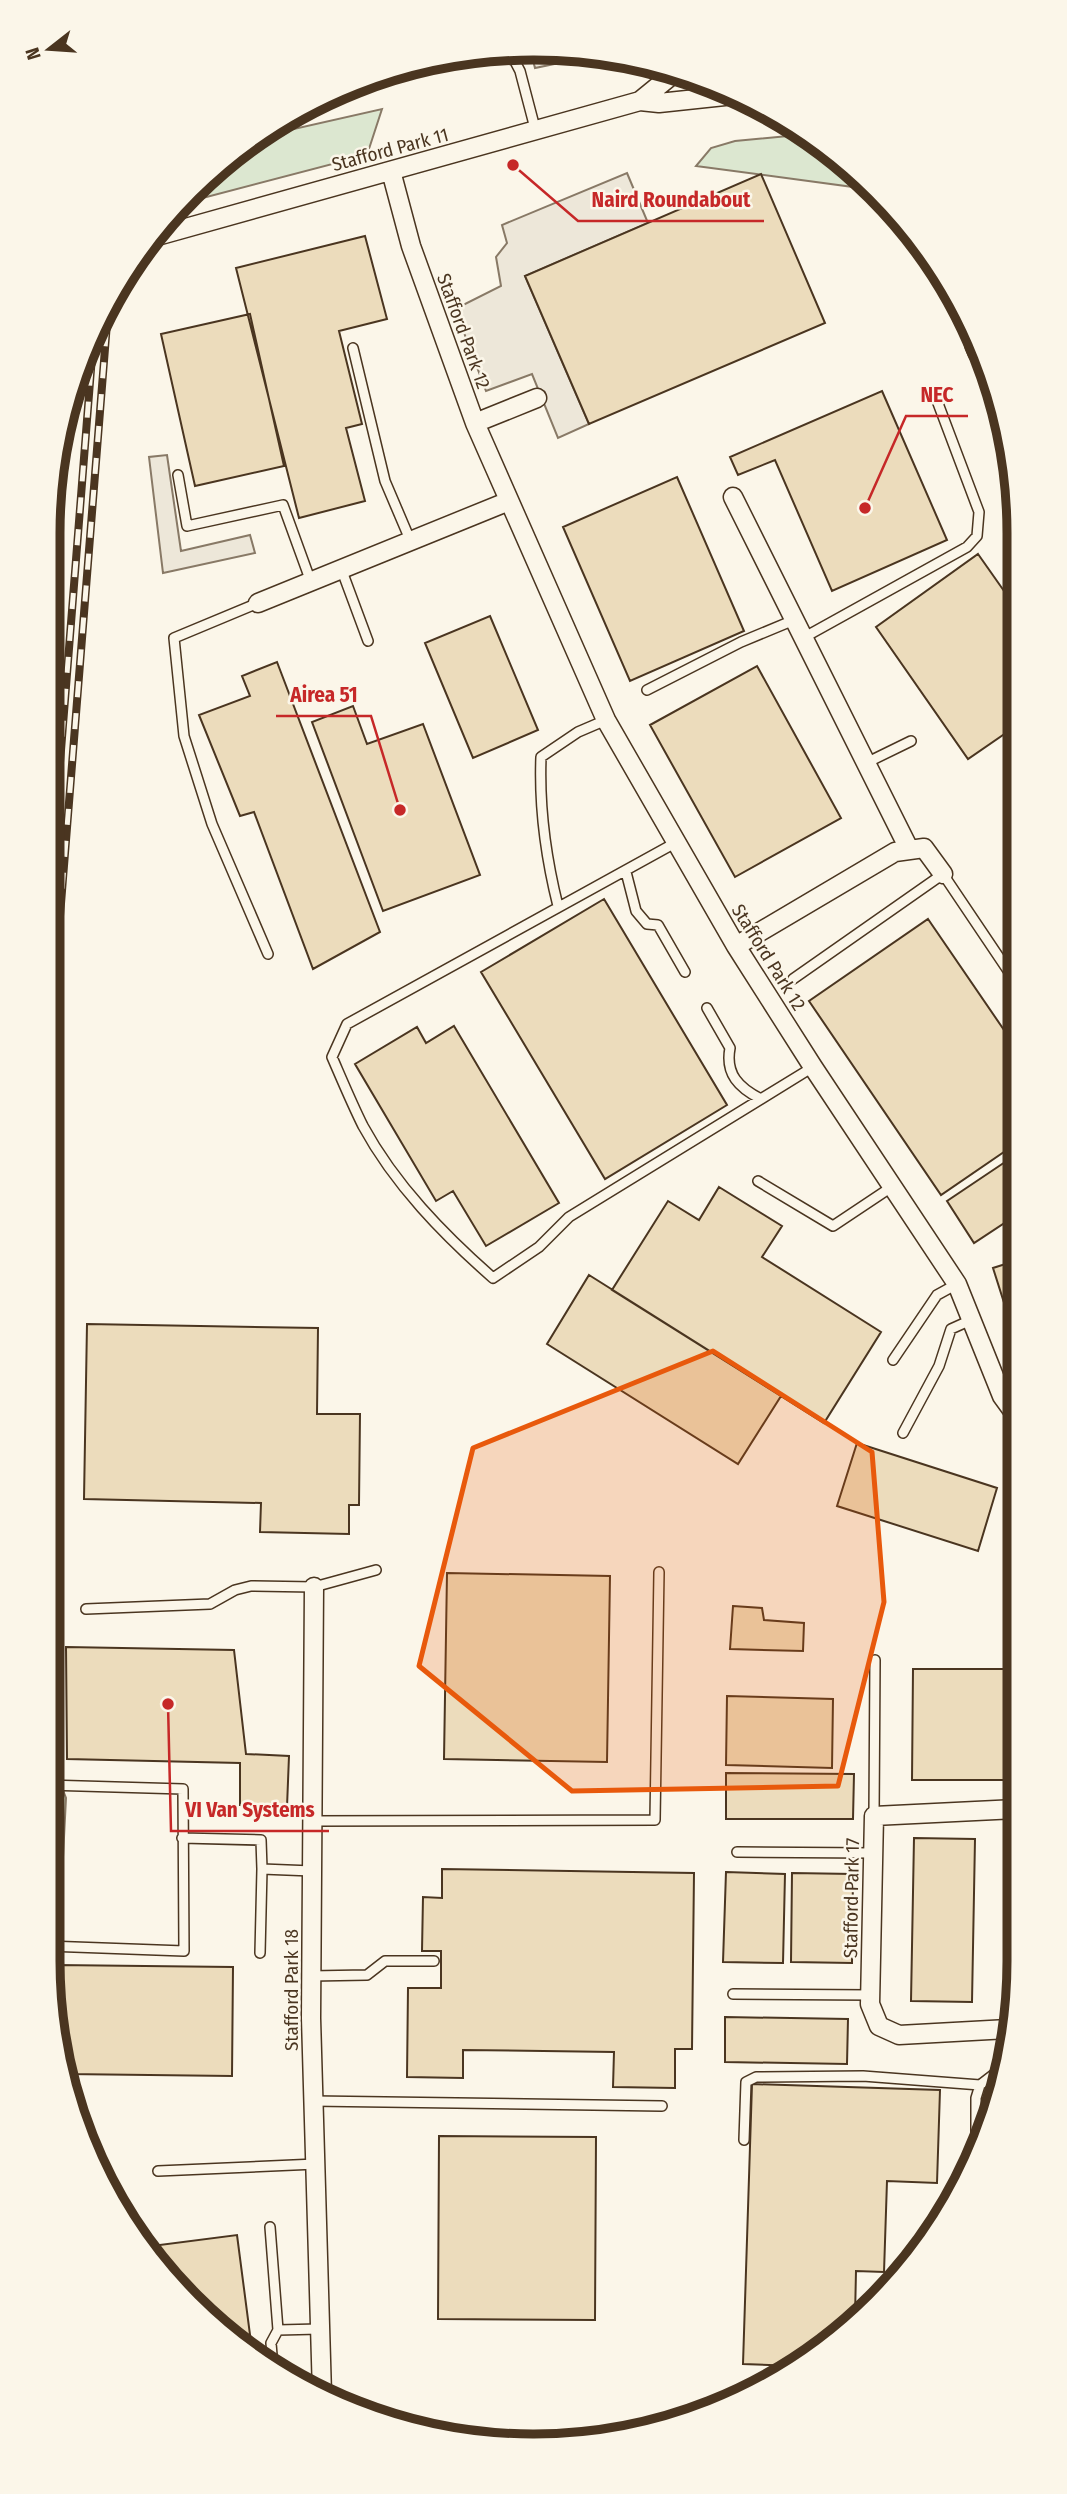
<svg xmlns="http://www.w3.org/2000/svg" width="1067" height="2494" font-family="'Fira Sans Condensed',sans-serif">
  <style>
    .green { fill: #dce7d0; stroke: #887966; stroke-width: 2 }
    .parking { fill: #ede7d9; stroke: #887966; stroke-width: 2 }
    .building { fill: #ecdcbc; stroke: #4a3520; stroke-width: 2 }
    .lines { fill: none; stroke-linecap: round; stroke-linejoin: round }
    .service-casing { stroke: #4a3520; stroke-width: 12 }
    .minor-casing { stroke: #4a3520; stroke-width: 21 }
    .trunk-casing { stroke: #4a3520; stroke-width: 33 }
    .service { stroke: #fbf6e9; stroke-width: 9 }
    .minor { stroke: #fbf6e9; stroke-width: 18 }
    .trunk { stroke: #fbf6e9; stroke-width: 30 }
    .rail-casing { stroke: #4a3520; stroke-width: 8 }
    .rail { stroke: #fbf6e9; stroke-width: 5; stroke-dasharray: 16; stroke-linecap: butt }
    .marked { fill: #e8590c; fill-opacity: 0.2; stroke: #e8590c; stroke-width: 5; stroke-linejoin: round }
    .labels { text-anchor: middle; stroke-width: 5; stroke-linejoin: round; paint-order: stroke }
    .street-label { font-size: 19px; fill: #4a3520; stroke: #fbf6e9 }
    .rim { fill: none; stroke: #4a3520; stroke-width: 9 }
    .leader { fill: none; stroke: #c62828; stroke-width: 2.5 }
    .callout-dot { fill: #c62828; stroke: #fbf6e9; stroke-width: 2.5 }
    .callout-label { font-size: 21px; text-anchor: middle; font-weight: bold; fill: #c62828; stroke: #fbf6e9; stroke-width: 5; stroke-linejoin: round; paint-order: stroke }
  </style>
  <rect width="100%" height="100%" fill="#fbf6e9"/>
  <path class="green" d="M382 109 367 155 176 205 238 148 254 138Z
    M809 134 868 189 696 166 711 148 735 141Z
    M47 1446 58 1448 51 1560 60 1611 50 1757 66 1798 63 1857H52L47 1916Z"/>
  <path class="parking" d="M530 49 597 51 583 58 535 68Z
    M627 173 648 223 525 276 589 424 558 438 532 374 486 391 455 309 501 286 496 257 507 243 502 225Z
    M167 455 181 551 250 535 255 553 163 573 149 457Z"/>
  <path class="building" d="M761 174 825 323 589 424 525 276Z
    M365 236 387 319 339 331 362 424 346 428 365 501 299 518 236 268Z
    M250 314 284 466 195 486 161 334Z
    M882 391 947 540 832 591 775 460 738 475 730 457Z
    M677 477 744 631 630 681 563 527Z
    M978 554 1016 608V726L968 759 876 627Z
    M490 616 538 730 473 758 425 643Z
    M277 662 380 932 313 969 254 812 240 816 199 715 250 696 242 676Z
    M757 666 841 818 735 877 650 725Z
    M353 706 367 744 423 724 480 875 383 911 312 722Z
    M604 899 727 1105 605 1179 481 972Z
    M928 919 1017 1049V1143L941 1195 809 1001Z
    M454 1026 559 1203 486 1246 453 1191 436 1201 355 1064 417 1027 426 1043Z
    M1017 1154 1018 1214 974 1243 947 1201Z
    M719 1187 782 1226 762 1257 881 1332 824 1423 612 1290 668 1201 699 1220Z
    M1018 1260V1333L1014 1334 993 1268Z
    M589 1275 781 1396 738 1464 547 1344Z
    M87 1324 318 1328 317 1414H360L359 1505H349V1534L260 1532 261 1503 84 1499Z
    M857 1443 997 1488 978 1551 837 1506Z
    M447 1573 610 1576 607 1762 444 1759Z
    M733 1606 762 1608 764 1620 804 1623 803 1651 730 1649Z
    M66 1647 234 1650 246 1754 289 1756 287 1807 240 1805V1763L67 1759Z
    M913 1669H1009V1780H912Z
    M727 1696 833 1699 832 1768 726 1765Z
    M726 1773 854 1774 853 1819H726Z
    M914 1838 975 1839 972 2002 911 2001Z
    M442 1869 694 1873 692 2049H675V2088L613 2087 614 2052 463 2050V2078L407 2077 408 1988H441V1951H422L423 1897 442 1898Z
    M726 1872 785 1874 783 1963 723 1962Z
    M792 1873 853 1874 852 1963 791 1962Z
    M56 1965 233 1967 232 2076 66 2074 56 2013Z
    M725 2017 848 2019 847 2064 725 2062Z
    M752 2084 940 2090 937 2183 887 2181 884 2272 856 2271 855 2317 796 2366 743 2364Z
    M439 2136 596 2137 595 2320 438 2319Z
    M237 2235 252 2350 168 2281 144 2247Z"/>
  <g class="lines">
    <defs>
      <path id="service" d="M508 48 520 71 536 132
        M353 348 385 481 411 542
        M178 475 187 526 283 505 311 582
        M342 571 368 641
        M258 603 174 638 184 736 212 824 268 954
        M803 638 967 547 977 536 979 512 936 398
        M647 690 741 642 794 620
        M866 763 911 741
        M675 843 347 1024 332 1057C342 1080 352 1104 363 1126 395 1185 444 1235 493 1278L539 1247 569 1217 813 1067
        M626 872 636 911 647 924 658 925 685 972
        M558 906C546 858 539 808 541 757L578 732 606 720
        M793 979 943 874 1017 984
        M707 1008 730 1048C725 1074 739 1088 761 1099
        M758 1181 833 1226 893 1186
        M893 1360 937 1295 957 1284
        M903 1433 939 1366 951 1329 971 1320
        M86 1609 210 1604 235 1590 251 1586 314 1587 376 1570
        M874 1816 875 1660
        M313 1821 655 1820 659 1572
        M182 1838 261 1840 262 1869 312 1871
        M737 1852 873 1853
        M47 1946 184 1951 183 1789 47 1785
        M260 1953 262 1869
        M311 1976 367 1975 385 1961H434
        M733 1994 870 1995
        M313 2101 662 2106
        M744 2140 746 2082 756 2077 863 2076 980 2085
        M976 2157V2098L980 2085 1002 2068
        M158 2171 316 2164
        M270 2227 278 2330
        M273 2367 271 2343 278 2330 319 2329
        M748 2388H763"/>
      <path id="minor" d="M640 101 678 70
        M391 171 411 246 475 423 606 720 736 946 813 1067 957 1284 1002 1396 1018 1418
        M150 238 640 101 659 103 734 95
        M475 423 537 398
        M733 497 909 849
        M258 603 509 501
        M736 946 895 852 924 848 943 874
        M314 1587 311 2018 322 2394
        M1008 2029 899 2035 879 2026 870 2004 874 1816 1016 1809V1986"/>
      <path id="trunk" d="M980 343 983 350"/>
    </defs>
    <use href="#service" class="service-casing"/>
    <use href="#minor" class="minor-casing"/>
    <use href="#trunk" class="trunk-casing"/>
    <use href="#service" class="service"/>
    <use href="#minor" class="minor"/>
    <use href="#trunk" class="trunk"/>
    <defs>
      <path id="rail" d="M47 928 94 331
        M47 1080 109 298"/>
    </defs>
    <use href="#rail" class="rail-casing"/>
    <use href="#rail" class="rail"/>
  </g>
  <path class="marked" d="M713 1351 872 1452 884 1602 838 1786 572 1791 419 1666 473 1448Z"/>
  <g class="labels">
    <g class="street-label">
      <text transform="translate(390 149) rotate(-15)" y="7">Stafford Park 11</text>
      <text transform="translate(464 331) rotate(70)" y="7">Stafford Park 12</text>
      <text transform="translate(769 957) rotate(58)" y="7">Stafford Park 12</text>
      <text transform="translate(851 1898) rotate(-89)" y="7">Stafford Park 17</text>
      <text transform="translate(291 1990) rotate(-90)" y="7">Stafford Park 18</text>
    </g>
  </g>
  <path d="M0 0H1067V2494H0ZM533 60H534A473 473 0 0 1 1007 533V1961A473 473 0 0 1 534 2434H533A473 473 0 0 1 60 1961V533A473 473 0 0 1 533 60Z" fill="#fbf6e9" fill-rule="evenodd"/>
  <path class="rim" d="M533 60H534A473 473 0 0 1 1007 533V1961A473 473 0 0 1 534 2434H533A473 473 0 0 1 60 1961V533A473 473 0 0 1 533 60Z"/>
  <path class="leader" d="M513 165L578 221H764M865 508L906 416H968M400 810L371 716H276M168 1704L171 1831H329"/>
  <g class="callout-dot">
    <circle cx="513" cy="165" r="7"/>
    <circle cx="865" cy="508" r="7"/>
    <circle cx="400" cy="810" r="7"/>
    <circle cx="168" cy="1704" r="7"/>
  </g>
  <g class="callout-label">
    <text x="671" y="207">Naird Roundabout</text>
    <text x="937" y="402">NEC</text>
    <text x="324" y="702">Airea 51</text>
    <text x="250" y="1817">VI Van Systems</text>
  </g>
  <g transform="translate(49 49) rotate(253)" stroke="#fbf6e9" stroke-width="5" paint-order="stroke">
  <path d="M0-5L12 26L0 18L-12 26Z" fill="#4a3520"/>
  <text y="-10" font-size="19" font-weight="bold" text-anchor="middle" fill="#4a3520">N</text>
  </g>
</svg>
